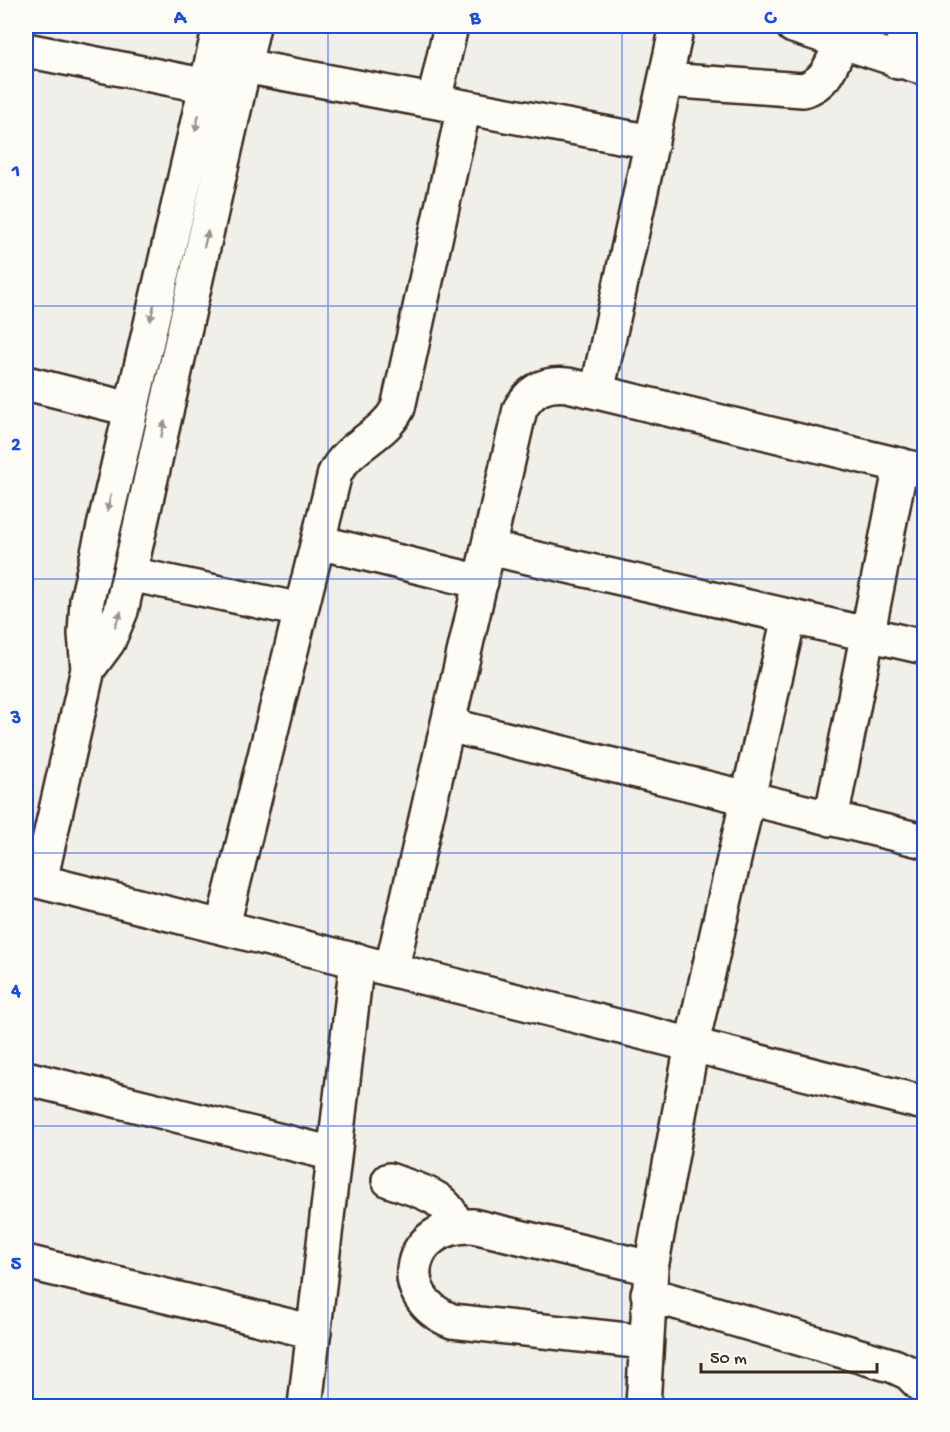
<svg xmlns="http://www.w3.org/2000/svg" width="950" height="1432" font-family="'Gochi Hand',sans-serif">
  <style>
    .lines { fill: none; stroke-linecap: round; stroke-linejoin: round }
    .minor-casing { stroke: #3b2a1e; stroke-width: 38 }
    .major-casing { stroke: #3b2a1e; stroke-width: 38 }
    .minor { stroke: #fdfcf7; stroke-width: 33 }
    .major { stroke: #fdfcf7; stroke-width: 33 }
    .oneway { fill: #9c938a }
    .grid { fill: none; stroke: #1d4ed8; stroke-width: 1.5; stroke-opacity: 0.55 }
    .neatline { fill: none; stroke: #1d4ed8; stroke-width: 2 }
    .grid-label { font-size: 20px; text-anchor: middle; font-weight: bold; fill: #1d4ed8 }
  </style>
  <rect width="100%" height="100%" fill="#f1efea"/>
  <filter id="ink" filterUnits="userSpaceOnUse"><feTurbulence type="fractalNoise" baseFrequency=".0167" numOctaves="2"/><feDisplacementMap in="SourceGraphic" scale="12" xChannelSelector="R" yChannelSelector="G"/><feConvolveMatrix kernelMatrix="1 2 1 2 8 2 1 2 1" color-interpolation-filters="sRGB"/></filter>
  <g filter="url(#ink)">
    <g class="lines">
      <defs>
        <path id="minor" d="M793 26 924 68
          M26 50 227 90
          M898 62 907 26
          M244 66 652 142
          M666 80 803 90C828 83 832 62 842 41
          M434 101 451 26
          M26 383 130 409
          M597 392 677 26
          M318 542 481 582
          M489 548 924 647
          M130 574 301 610
          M88 669 108 642 121 611 253 26
          M448 725 924 841
          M831 819 901 465
          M40 881 88 669 85 634 87 600 220 26
          M223 925 335 473C350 444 383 437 398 408L464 107
          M392 967 520 409C531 390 545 382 568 385L924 471
          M26 1078 334 1154
          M389 1180C418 1191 447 1194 456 1226
          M26 1262 314 1332
          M648 1294 894 1366 909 1373 924 1388
          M645 1342 452 1321C391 1297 407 1224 473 1226L651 1268
          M305 1406 357 960
          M643 1406 651 1268 692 1044 789 617"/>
        <path id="major" d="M26 878 924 1103"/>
      </defs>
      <use href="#minor" class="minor-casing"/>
      <use href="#major" class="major-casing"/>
      <use href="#minor" class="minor"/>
      <use href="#major" class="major"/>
    </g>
    <defs><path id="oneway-solid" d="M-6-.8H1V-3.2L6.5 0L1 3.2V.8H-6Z" transform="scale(1.5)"/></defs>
    <g class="oneway">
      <use href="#oneway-solid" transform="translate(197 123) rotate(103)"/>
      <use href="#oneway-solid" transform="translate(206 239) rotate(-77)"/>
      <use href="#oneway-solid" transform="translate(152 313) rotate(103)"/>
      <use href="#oneway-solid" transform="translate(163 429) rotate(-77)"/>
      <use href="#oneway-solid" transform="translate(109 503) rotate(103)"/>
      <use href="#oneway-solid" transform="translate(118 619) rotate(-69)"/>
    </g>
  </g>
  <path class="grid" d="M328 26V1406M622 26V1406M26 306H924M26 579H924M26 853H924M26 1126H924"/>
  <rect width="950" height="1432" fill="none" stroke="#fdfcf7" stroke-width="66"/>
  <path d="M701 1363v9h176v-9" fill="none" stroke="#3b2a1e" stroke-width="3"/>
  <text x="710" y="1363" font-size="18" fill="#3b2a1e" stroke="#fdfcf7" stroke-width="4.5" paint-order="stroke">50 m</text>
  <rect x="33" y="33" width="884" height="1366" class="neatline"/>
  <g class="grid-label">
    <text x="180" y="23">A</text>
    <text x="475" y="23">B</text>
    <text x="770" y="23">C</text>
    <text x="16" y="176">1</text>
    <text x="16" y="450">2</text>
    <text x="16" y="723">3</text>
    <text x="16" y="996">4</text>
    <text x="16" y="1269">5</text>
  </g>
</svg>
